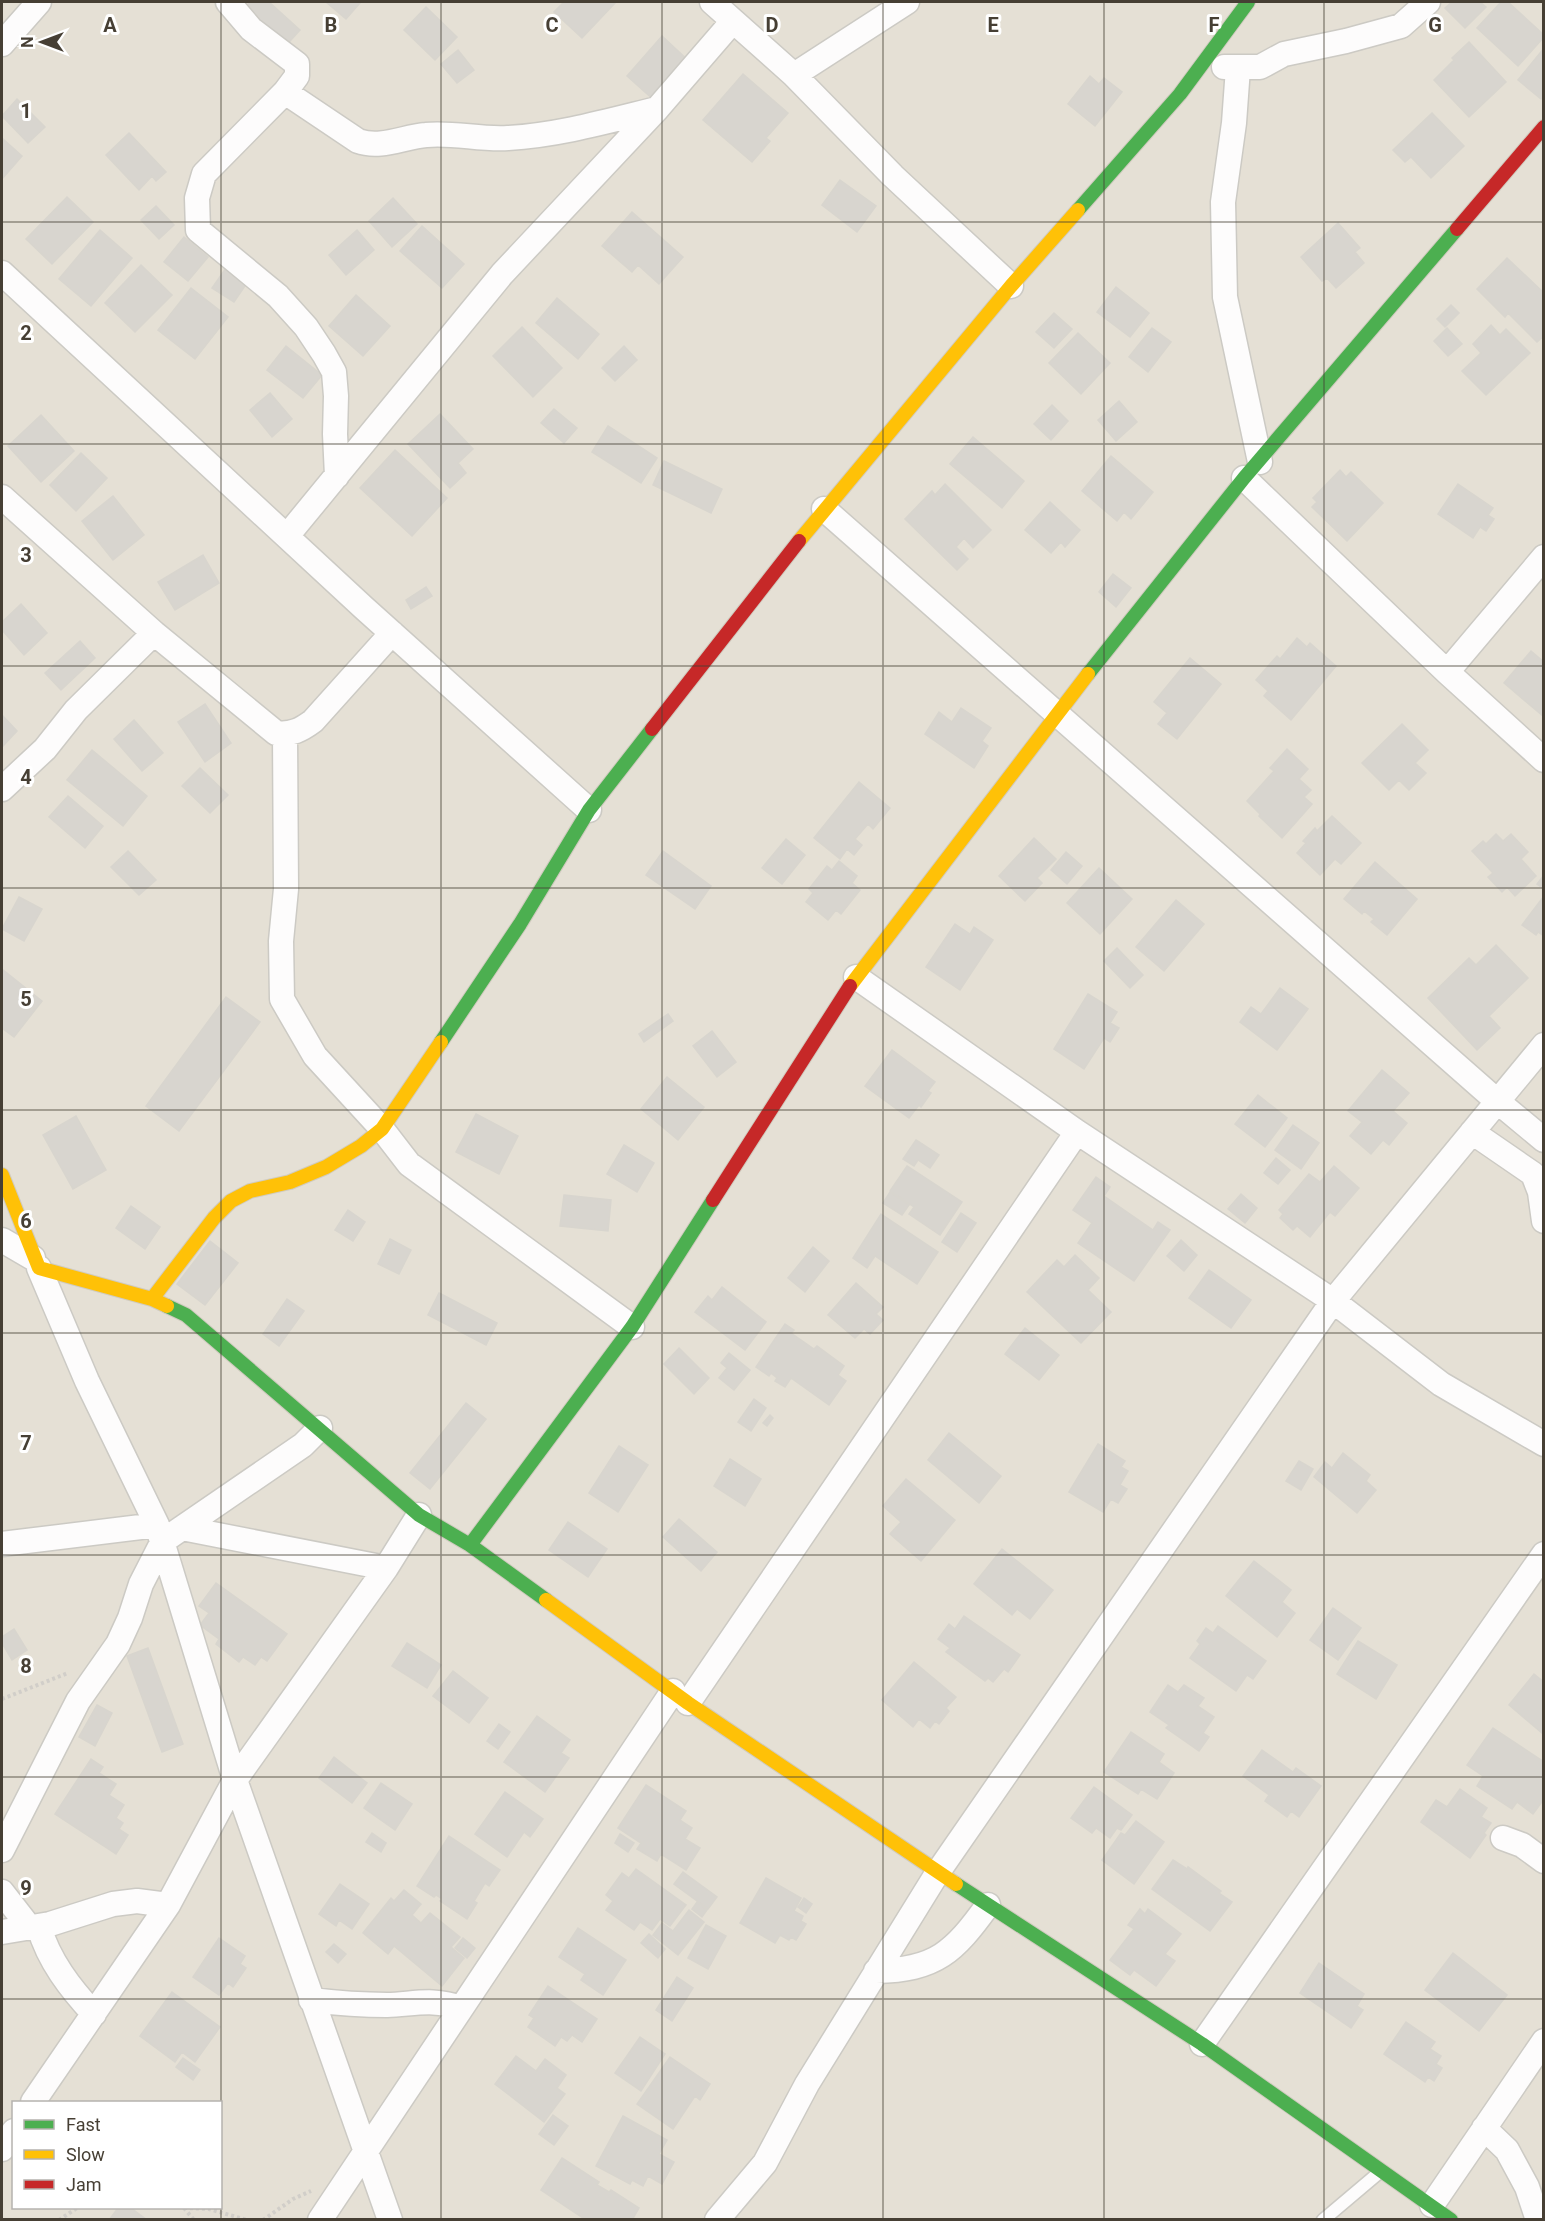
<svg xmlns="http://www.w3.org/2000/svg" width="1545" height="2221" font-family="Roboto,sans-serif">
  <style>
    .residential { fill: #e5e0d5; fill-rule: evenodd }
    .building { fill: #d8d5cf; stroke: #d8d5ce; stroke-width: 1.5 }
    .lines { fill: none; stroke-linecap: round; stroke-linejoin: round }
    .lane-casing { stroke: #cccac4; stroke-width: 15 }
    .street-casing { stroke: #cccac4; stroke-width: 27 }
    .fast-casing { stroke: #d0cbbf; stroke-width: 16 }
    .slow-casing { stroke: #d0cbbf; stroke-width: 16 }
    .jam-casing { stroke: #d0cbbf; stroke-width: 16 }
    .path { stroke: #d1cec9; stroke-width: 4; stroke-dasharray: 3 3; stroke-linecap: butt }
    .lane { stroke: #fdfcfc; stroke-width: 12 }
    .street { stroke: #fdfcfc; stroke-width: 24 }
    .fast { stroke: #4caf50; stroke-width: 14 }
    .slow { stroke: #ffc107; stroke-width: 14 }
    .jam { stroke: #c62828; stroke-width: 14 }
    .grid { fill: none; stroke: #463f34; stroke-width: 1.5; stroke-opacity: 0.55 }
    .grid-label { font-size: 20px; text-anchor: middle; font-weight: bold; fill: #463f34; stroke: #fff; stroke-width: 6; stroke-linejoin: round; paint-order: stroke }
  </style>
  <rect width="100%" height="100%" fill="#f0eee8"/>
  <path class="residential" d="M2 2H1543V2219L2 2220ZM14 2102H220V2208H14Z"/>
  <path class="building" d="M250 2H269L300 30 282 50 241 12Z
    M326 2H358L360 3 346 19Z
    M564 2H616L582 38 554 12Z
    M1452 2H1480L1486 7 1465 28 1445 8Z
    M1501 2H1508L1544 35V37L1518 66 1477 28Z
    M426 7 457 37 435 60 404 30Z
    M662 36 691 63 656 102 627 76Z
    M1469 42 1506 82 1469 117 1434 80 1454 60 1452 58Z
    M1544 48V96L1541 99 1518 80Z
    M458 50 474 70 457 83 441 64Z
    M743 74 788 113 766 138 770 141 752 162 703 120Z
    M1090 76 1099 84 1104 78 1122 92 1095 126 1068 104Z
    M17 99 45 127 28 143 2 116Z
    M1432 113 1464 146 1431 178 1411 157 1405 162 1393 150Z
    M129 133 166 172 156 181 152 176 139 190 106 155Z
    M2 138 22 156 2 179Z
    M840 180 876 206 857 232 822 205Z
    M67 197 93 222 52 264 26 239Z
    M393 198 417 224 392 247 369 221Z
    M156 206 174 225 159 239 141 220Z
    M632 212 683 257 659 284 638 265 632 272 602 246Z
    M1338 223 1360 248 1355 252 1364 263 1336 288 1327 278 1322 281 1301 257Z
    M422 226 464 264 442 288 400 251Z
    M100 230 132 258 91 306 59 279Z
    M357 230 374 250 346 275 329 255Z
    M184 237 208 257 188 281 164 262Z
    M1507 258 1544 293V336L1537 342 1508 313 1505 317 1477 289Z
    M141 265 172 295 135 332 105 303Z
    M226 268 247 283 234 302 212 288Z
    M1116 287 1149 313 1130 337 1097 312Z
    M191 288 228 317 195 359 158 330Z
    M356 295 390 326 363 356 329 326Z
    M557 298 599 334 578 359 536 323Z
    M1451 305 1459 313 1445 327 1437 319Z
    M1054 313 1072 329 1054 348 1036 332Z
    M1491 325 1500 335 1506 329 1530 353 1486 395 1462 371 1481 353 1473 344Z
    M522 327 562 368 533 397 493 356Z
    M1152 328 1171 342 1148 372 1129 357Z
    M1447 328 1462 344 1448 356 1434 341Z
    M1078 333 1110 363 1081 394 1049 363Z
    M286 346 322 375 303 398 267 370Z
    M624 346 637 360 615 381 602 368Z
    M270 393 292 419 272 437 250 410Z
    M1119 401 1137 422 1116 441 1098 420Z
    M1052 405 1068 421 1051 440 1034 424Z
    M554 409 577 428 564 443 541 423Z
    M440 414 473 449 458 463 466 473 450 488 408 444Z
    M41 415 74 451 41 482 8 446Z
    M608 426 657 458 641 483 592 452Z
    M973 437 1024 481 1002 508 950 464Z
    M395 450 447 498 412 536 360 488Z
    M81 453 107 478 76 511 50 485Z
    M1111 456 1153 492 1131 519 1124 512 1117 521 1082 491Z
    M664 461 722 489 711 513 653 485Z
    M1340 470 1346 477 1351 472 1383 503 1347 541 1312 507 1317 502 1313 498Z
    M945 484 991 530 973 548 964 538 956 547 968 559 957 570 905 519 932 491 935 495Z
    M1458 484 1493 508 1488 515 1494 519 1486 531 1480 527 1473 538 1438 514Z
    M113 496 144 535 113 560 82 521Z
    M1050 502 1080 530 1065 547 1061 542 1051 553 1025 530Z
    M203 555 219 583 175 610 158 582Z
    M1113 574 1131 588 1116 607 1099 592Z
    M426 587 432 596 411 609 406 600Z
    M21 604 47 633 24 655 2 630V622Z
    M1297 638 1307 647 1310 643 1336 666 1291 720 1264 696 1268 691 1256 680 1277 656 1280 659Z
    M80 641 95 658 61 690 45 673Z
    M1531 651 1544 662V717L1504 683Z
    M1190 658 1221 684 1177 739 1158 724 1167 713 1154 702Z
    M205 704 231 743 205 762 178 722Z
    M961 708 991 728 982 741 988 746 974 768 925 734 939 712 952 722Z
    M2 715 17 731 2 747Z
    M134 720 163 753 142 771 114 739Z
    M1402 724 1428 750 1415 763 1426 773 1409 790 1399 780 1389 790 1362 763Z
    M1287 749 1308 769 1299 779 1311 790 1304 797 1312 804 1282 838 1259 816 1260 814 1247 801 1274 771 1270 768Z
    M92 750 147 796 123 826 67 780Z
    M200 768 228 795 210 813 182 786Z
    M859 782 890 808 873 829 868 824 855 839 862 845 854 855 847 849 840 859 814 838Z
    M68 796 103 826 85 848 49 817Z
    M1332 816 1361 843 1341 864 1335 859 1320 875 1297 853 1306 843 1303 841 1315 828 1317 831Z
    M1496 834 1503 841 1511 834 1528 852 1521 859 1536 876 1515 896 1507 887 1502 892 1488 877 1493 873 1472 851 1483 841 1486 844Z
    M1034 838 1056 859 1037 878 1042 883 1025 901 999 876Z
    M786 839 805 855 782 884 762 868Z
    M128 851 156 880 139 895 111 867Z
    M663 851 711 886 695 909 646 875Z
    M1066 852 1082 866 1067 884 1051 870Z
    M839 861 857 876 852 883 860 890 841 914 836 910 828 920 806 902 813 893 809 889 827 866 832 870Z
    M1375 862 1417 899 1387 935 1371 922 1374 919 1364 911 1362 914 1344 899Z
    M1099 868 1132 899 1100 934 1067 903Z
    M1544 875V889L1537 884Z
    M1544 896V936L1538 932 1536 935 1522 925Z
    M19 897 42 909 24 941 2 929Z
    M1176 900 1204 924 1164 971 1136 947Z
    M955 924 970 934 974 927 993 940 960 990 926 967Z
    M1496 945 1528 978 1489 1016 1500 1028 1477 1050 1428 998 1469 958 1476 965Z
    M1117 948 1143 975 1130 988 1104 961Z
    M2 969 42 1001 14 1037 2 1028Z
    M1280 988 1308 1009 1277 1050 1240 1022 1251 1007 1261 1014Z
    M1088 994 1117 1012 1110 1023 1119 1028 1110 1042 1104 1038 1084 1069 1054 1049Z
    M226 997 260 1022 179 1131 146 1106Z
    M668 1014 673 1021 644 1042 639 1034Z
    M712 1031 736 1062 717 1077 693 1046Z
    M892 1050 935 1082 928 1091 931 1093 921 1107 919 1105 909 1118 865 1086Z
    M1382 1070 1409 1093 1393 1111 1407 1123 1389 1145 1383 1140 1371 1154 1350 1136 1362 1122 1348 1111Z
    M667 1077 704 1107 678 1140 641 1109Z
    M1258 1095 1287 1118 1265 1147 1235 1124Z
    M476 1114 518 1136 499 1174 456 1152Z
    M76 1116 106 1170 73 1189 43 1135Z
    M1293 1125 1319 1143 1301 1169 1275 1150Z
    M916 1140 939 1155 930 1168 918 1160 914 1166 903 1159Z
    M624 1145 654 1163 637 1192 607 1174Z
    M1276 1158 1290 1170 1278 1184 1264 1173Z
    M907 1166 962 1202 940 1235 909 1214 914 1207 890 1191Z
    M1334 1166 1359 1188 1335 1216 1330 1212 1310 1237 1297 1226 1293 1230 1280 1218 1283 1214 1279 1210 1309 1174 1320 1182Z
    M1096 1177 1110 1187 1104 1196 1153 1230 1158 1222 1170 1230 1134 1281 1078 1243 1092 1223 1073 1210Z
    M890 1192 909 1205 902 1215 883 1203Z
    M1241 1194 1257 1208 1245 1223 1228 1209Z
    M564 1195 611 1200 608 1231 560 1226Z
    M131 1206 160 1227 145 1249 116 1228Z
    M348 1210 365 1222 353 1241 335 1230Z
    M961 1213 976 1223 957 1252 942 1242Z
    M881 1214 938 1252 917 1284 875 1256 867 1268 853 1258Z
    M390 1239 411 1250 399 1274 378 1264Z
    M1181 1240 1197 1255 1184 1271 1167 1256Z
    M210 1241 238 1263 205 1305 177 1284Z
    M813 1247 829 1261 805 1292 788 1278Z
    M1075 1255 1099 1278 1088 1290 1111 1312 1081 1343 1027 1292 1057 1260 1064 1267Z
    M1209 1270 1251 1300 1231 1328 1189 1298Z
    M856 1283 883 1307 876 1314 883 1320 870 1334 864 1329 855 1338 828 1315Z
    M722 1287 766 1322 745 1350 695 1312 708 1296 712 1300Z
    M439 1293 497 1323 486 1345 428 1315Z
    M287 1299 304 1311 279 1346 263 1334Z
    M785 1324 794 1330 791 1333 814 1349 817 1346 844 1366 838 1375 846 1381 829 1405 791 1378 785 1387 775 1381 777 1378 771 1373 769 1376 756 1367Z
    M1025 1328 1059 1355 1039 1380 1005 1354Z
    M679 1348 709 1378 694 1394 664 1364Z
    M729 1353 750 1370 734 1390 719 1378 727 1368 721 1363Z
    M754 1399 766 1408 751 1431 738 1422Z
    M466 1403 486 1419 430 1489 410 1473Z
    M770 1415 773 1418 767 1426 763 1423Z
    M949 1433 1001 1476 979 1503 928 1460Z
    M1098 1444 1125 1461 1121 1467 1128 1471 1120 1485 1127 1489 1118 1503 1111 1499 1103 1512 1069 1492Z
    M619 1446 648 1465 618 1512 589 1493Z
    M1343 1453 1370 1475 1366 1481 1376 1490 1357 1513 1314 1477 1325 1462 1332 1468Z
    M730 1459 761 1479 745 1506 714 1486Z
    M1299 1461 1313 1469 1301 1490 1286 1481Z
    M906 1479 955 1520 921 1561 890 1534 901 1522 883 1506Z
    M679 1519 717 1552 701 1571 663 1537Z
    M568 1522 607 1549 588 1577 549 1550Z
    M1002 1549 1053 1590 1030 1619 1017 1609 1012 1615 974 1584Z
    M1254 1561 1291 1590 1282 1602 1295 1613 1277 1637 1226 1596Z
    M216 1583 287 1634 267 1661 261 1657 255 1665 243 1657 239 1662 216 1644 219 1639 200 1625 209 1613 199 1606Z
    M1333 1608 1361 1628 1338 1660 1310 1640Z
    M964 1616 1020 1655 1008 1672 1004 1669 993 1682 988 1678 985 1681 946 1652 950 1648 938 1639 949 1624 955 1629Z
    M1218 1626 1266 1661 1253 1679 1247 1675 1236 1691 1190 1658 1200 1644 1197 1641 1206 1628 1213 1633Z
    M14 1629 27 1650 12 1660 2 1643V1637Z
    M1358 1641 1397 1665 1376 1699 1337 1674Z
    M407 1643 441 1665 427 1688 392 1666Z
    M148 1648 183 1744 162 1752 127 1656Z
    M914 1662 956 1697 946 1708 949 1711 939 1724 935 1721 930 1728 919 1719 913 1727 882 1700Z
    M453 1671 488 1698 469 1723 433 1696Z
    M1534 1674 1544 1682 1543 1734 1509 1705Z
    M1168 1685 1178 1692 1184 1685 1204 1698 1198 1706 1214 1717 1203 1733 1209 1737 1199 1751 1166 1728 1169 1725 1150 1712Z
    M97 1705 112 1713 95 1746 79 1737Z
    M537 1716 570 1740 561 1753 569 1758 545 1792 504 1762Z
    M499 1724 510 1732 498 1749 487 1741Z
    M1493 1728 1544 1762V1799L1533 1814 1517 1802 1512 1809 1477 1786 1483 1776 1467 1765Z
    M1131 1732 1164 1754 1159 1762 1174 1773 1157 1799 1141 1789 1138 1794 1104 1772Z
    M1262 1750 1293 1772 1296 1768 1321 1786 1299 1817 1291 1811 1287 1817 1265 1801 1269 1795 1243 1776Z
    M334 1757 367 1783 352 1803 319 1778Z
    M91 1759 103 1767 99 1773 116 1784 109 1795 124 1805 116 1818 123 1823 119 1829 128 1835 116 1854 55 1814Z
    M381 1783 412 1804 395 1830 364 1808Z
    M646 1785 686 1811 680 1820 692 1828 685 1839 700 1848 686 1870 661 1854 657 1861 637 1849 641 1843 618 1828Z
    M1094 1787 1132 1815 1121 1830 1117 1828 1110 1838 1096 1828 1092 1833 1071 1818Z
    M1460 1789 1487 1808 1481 1817 1491 1823 1484 1833 1486 1835 1470 1858 1421 1822 1436 1800 1447 1807Z
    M505 1792 543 1819 530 1837 524 1832 507 1857 475 1834Z
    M1136 1821 1164 1842 1134 1884 1102 1860 1121 1833 1125 1835Z
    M372 1833 386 1843 381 1852 366 1842Z
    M620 1834 634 1843 628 1852 615 1843Z
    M449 1836 500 1870 489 1886 485 1883 474 1901 477 1903 467 1919 440 1901 442 1899 436 1895 434 1897 417 1886Z
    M1173 1860 1187 1869 1188 1867 1221 1891 1219 1893 1232 1902 1210 1931 1152 1889Z
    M636 1869 686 1905 670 1926 660 1919 652 1930 640 1922 634 1930 606 1910 613 1901 606 1895 622 1873 629 1878Z
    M683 1872 717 1897 708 1909 674 1884Z
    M766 1878 801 1898 794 1911 803 1916 801 1921 806 1924 796 1940 791 1937 789 1940 780 1935 775 1943 740 1923Z
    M340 1884 369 1904 352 1929 339 1920 336 1926 319 1914Z
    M404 1890 421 1904 412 1915 421 1923 430 1913 460 1937 451 1947 464 1958 442 1986 394 1946 388 1954 363 1933 391 1898 394 1901Z
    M804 1898 812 1904 806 1913 798 1907Z
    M697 1902 707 1910 702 1917 692 1909Z
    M1140 1909 1145 1914 1148 1909 1181 1934 1165 1954 1175 1961 1156 1986 1134 1970 1130 1975 1110 1960 1134 1929 1128 1925Z
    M689 1910 704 1922 678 1955 653 1935 662 1923 673 1931Z
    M706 1925 726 1936 708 1969 688 1958Z
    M578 1928 626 1960 603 1995 581 1980 585 1974 559 1957Z
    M649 1934 665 1949 658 1958 641 1943Z
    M219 1938 245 1956 240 1964 246 1968 233 1987 228 1983 219 1995 193 1977Z
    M463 1938 475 1948 467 1958 455 1948Z
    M334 1944 346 1954 338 1963 326 1952Z
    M1453 1953 1507 1995 1479 2031 1425 1990Z
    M1319 1963 1364 1994 1357 2006 1363 2010 1351 2028 1300 1993Z
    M677 1977 693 1988 672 2021 656 2010Z
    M548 1986 597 2019 582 2042 572 2035 567 2041 561 2037 555 2046 528 2027 534 2018 529 2015Z
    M172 1992 220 2027 195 2062 182 2052 175 2062 140 2036Z
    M1406 2022 1435 2042 1430 2049 1441 2056 1436 2064 1442 2068 1434 2081 1428 2077 1425 2082 1384 2054Z
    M640 2037 665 2054 641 2091 615 2073Z
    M516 2056 536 2071 545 2059 566 2075 557 2088 565 2094 544 2122 495 2084Z
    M670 2057 710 2084 700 2100 695 2096 673 2129 637 2104Z
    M183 2058 200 2070 193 2080 176 2067Z
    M553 2115 568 2126 554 2145 539 2134Z
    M623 2116 667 2140 659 2154 674 2162 662 2184 648 2176 643 2186 632 2180 630 2184 596 2166Z
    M562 2158 599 2182 597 2185 609 2192 611 2190 639 2208 632 2220H586L541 2190Z
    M118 2208H131L147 2220H109Z"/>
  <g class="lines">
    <defs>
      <path id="lane" d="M1323 2220 1381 2171"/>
      <path id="street" d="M228 2 251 29 297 64V76L285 92 204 174 197 198 198 230 278 296 306 327 324 354 334 372 336 396 335 434 337 476
        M712 2 794 75 893 176 1011 286
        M2 44 39 2
        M1224 67H1260L1284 54 1346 41 1401 26 1428 2
        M1238 68 1234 123 1223 202 1225 297 1260 462
        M794 75 907 2
        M285 92 358 141C381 149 403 137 426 135 452 132 481 140 508 138 559 135 608 121 657 109
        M2 273 364 608 589 810
        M1244 478 1447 672 1544 760
        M2 497 154 633 276 733C291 735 301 730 313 721L392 633
        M824 509 1497 1101 1544 1140
        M287 536 502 274 657 109 733 21
        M1447 672 1544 557
        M285 734 286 889 281 941 282 999 315 1056 382 1129 409 1164 632 1327
        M2 789 45 749 76 710 154 633
        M856 977 1077 1132 1333 1301 1441 1384 1544 1444
        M1472 1132 1533 1174 1540 1192 1544 1221
        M2 1240 33 1258
        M39 1268 87 1381 157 1525 235 1780 390 2220
        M182 1528 386 1568
        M2 1544 157 1525
        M688 1703 1077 1132
        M1503 1838 1522 1845 1544 1861
        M2 1850 78 1701 118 1644 130 1618 141 1584 163 1541 303 1445 320 1428
        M2 1892 30 1928
        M39 1927C49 1961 70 1988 94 2014
        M2 1932 50 1924 113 1904 137 1901 168 1905
        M876 1971C936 1970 954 1952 988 1905
        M311 2000C336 2003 362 2005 387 2005 415 2004 433 1998 461 2008
        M1202 2044 1544 1554
        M33 2102 168 1905 235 1780 386 1568 419 1515
        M1484 2128 1507 2150 1527 2187 1538 2220
        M2 2149 14 2131
        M1432 2205 1544 2041
        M320 2220 673 1691
        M717 2220 765 2163 807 2084 938 1872 1333 1301 1544 1045"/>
      <path id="fast" d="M1078 210 1180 94 1248 2
        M1088 674 1244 478 1457 229
        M441 1042 520 924 589 810 652 729
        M167 1306 186 1315 419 1515 470 1545 546 1600
        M470 1545 632 1327 713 1200
        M956 1884 1202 2044 1451 2220"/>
      <path id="slow" d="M799 541 1011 286 1078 210
        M850 986 1088 674
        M2 1175 39 1268 152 1299 167 1306
        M152 1299 214 1218 231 1201 250 1191 290 1182 326 1167 361 1146 382 1129 441 1042
        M546 1600 688 1703 956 1884"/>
      <path id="jam" d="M1457 229 1544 127
        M652 729 799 541
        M713 1200 850 986"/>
    </defs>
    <use href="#lane" class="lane-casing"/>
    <use href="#street" class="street-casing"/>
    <use href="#fast" class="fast-casing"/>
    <use href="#slow" class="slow-casing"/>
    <use href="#jam" class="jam-casing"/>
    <path class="path" d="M2 1699 68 1673
      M184 2208 209 2209 247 2220
      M184 2208 194 2220
      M59 2220 77 2208
      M263 2220 293 2199 311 2191"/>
    <use href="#lane" class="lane"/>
    <use href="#street" class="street"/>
    <use href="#fast" class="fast"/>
    <use href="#slow" class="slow"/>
    <use href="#jam" class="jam"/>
  </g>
  <path class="grid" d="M221 2V2220M441 2V2220M662 2V2220M883 2V2220M1104 2V2220M1324 2V2220M2 222H1544M2 444H1544M2 666H1544M2 888H1544M2 1110H1544M2 1333H1544M2 1555H1544M2 1777H1544M2 1999H1544"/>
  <g class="grid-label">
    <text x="110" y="32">A</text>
    <text x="331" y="32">B</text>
    <text x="552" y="32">C</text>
    <text x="772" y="32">D</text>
    <text x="993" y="32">E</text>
    <text x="1214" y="32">F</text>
    <text x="1435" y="32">G</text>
    <text x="26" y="118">1</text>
    <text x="26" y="340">2</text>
    <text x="26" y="562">3</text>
    <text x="26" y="784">4</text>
    <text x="26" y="1006">5</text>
    <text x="26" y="1228">6</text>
    <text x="26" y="1450">7</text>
    <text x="26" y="1673">8</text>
    <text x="26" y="1895">9</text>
  </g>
  <rect width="1545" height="2221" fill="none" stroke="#463f34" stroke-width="6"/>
  <rect x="12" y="2101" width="210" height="108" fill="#ffffff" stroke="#b5b2ae" stroke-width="1.5"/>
  <rect x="24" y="2120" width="30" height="9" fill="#4caf50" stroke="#b5b2ae" stroke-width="1.5"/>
  <text x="66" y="2131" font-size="18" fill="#463f34">Fast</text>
  <rect x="24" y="2150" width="30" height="9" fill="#ffc107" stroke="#b5b2ae" stroke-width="1.5"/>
  <text x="66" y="2161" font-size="18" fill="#463f34">Slow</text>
  <rect x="24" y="2180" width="30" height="9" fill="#c62828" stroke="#b5b2ae" stroke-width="1.5"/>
  <text x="66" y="2191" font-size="18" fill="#463f34">Jam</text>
  <g transform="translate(42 42) rotate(270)" stroke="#ffffff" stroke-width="4.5" paint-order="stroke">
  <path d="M0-4.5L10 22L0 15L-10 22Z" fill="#463f34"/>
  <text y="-9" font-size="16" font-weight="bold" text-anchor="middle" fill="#463f34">N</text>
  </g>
</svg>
